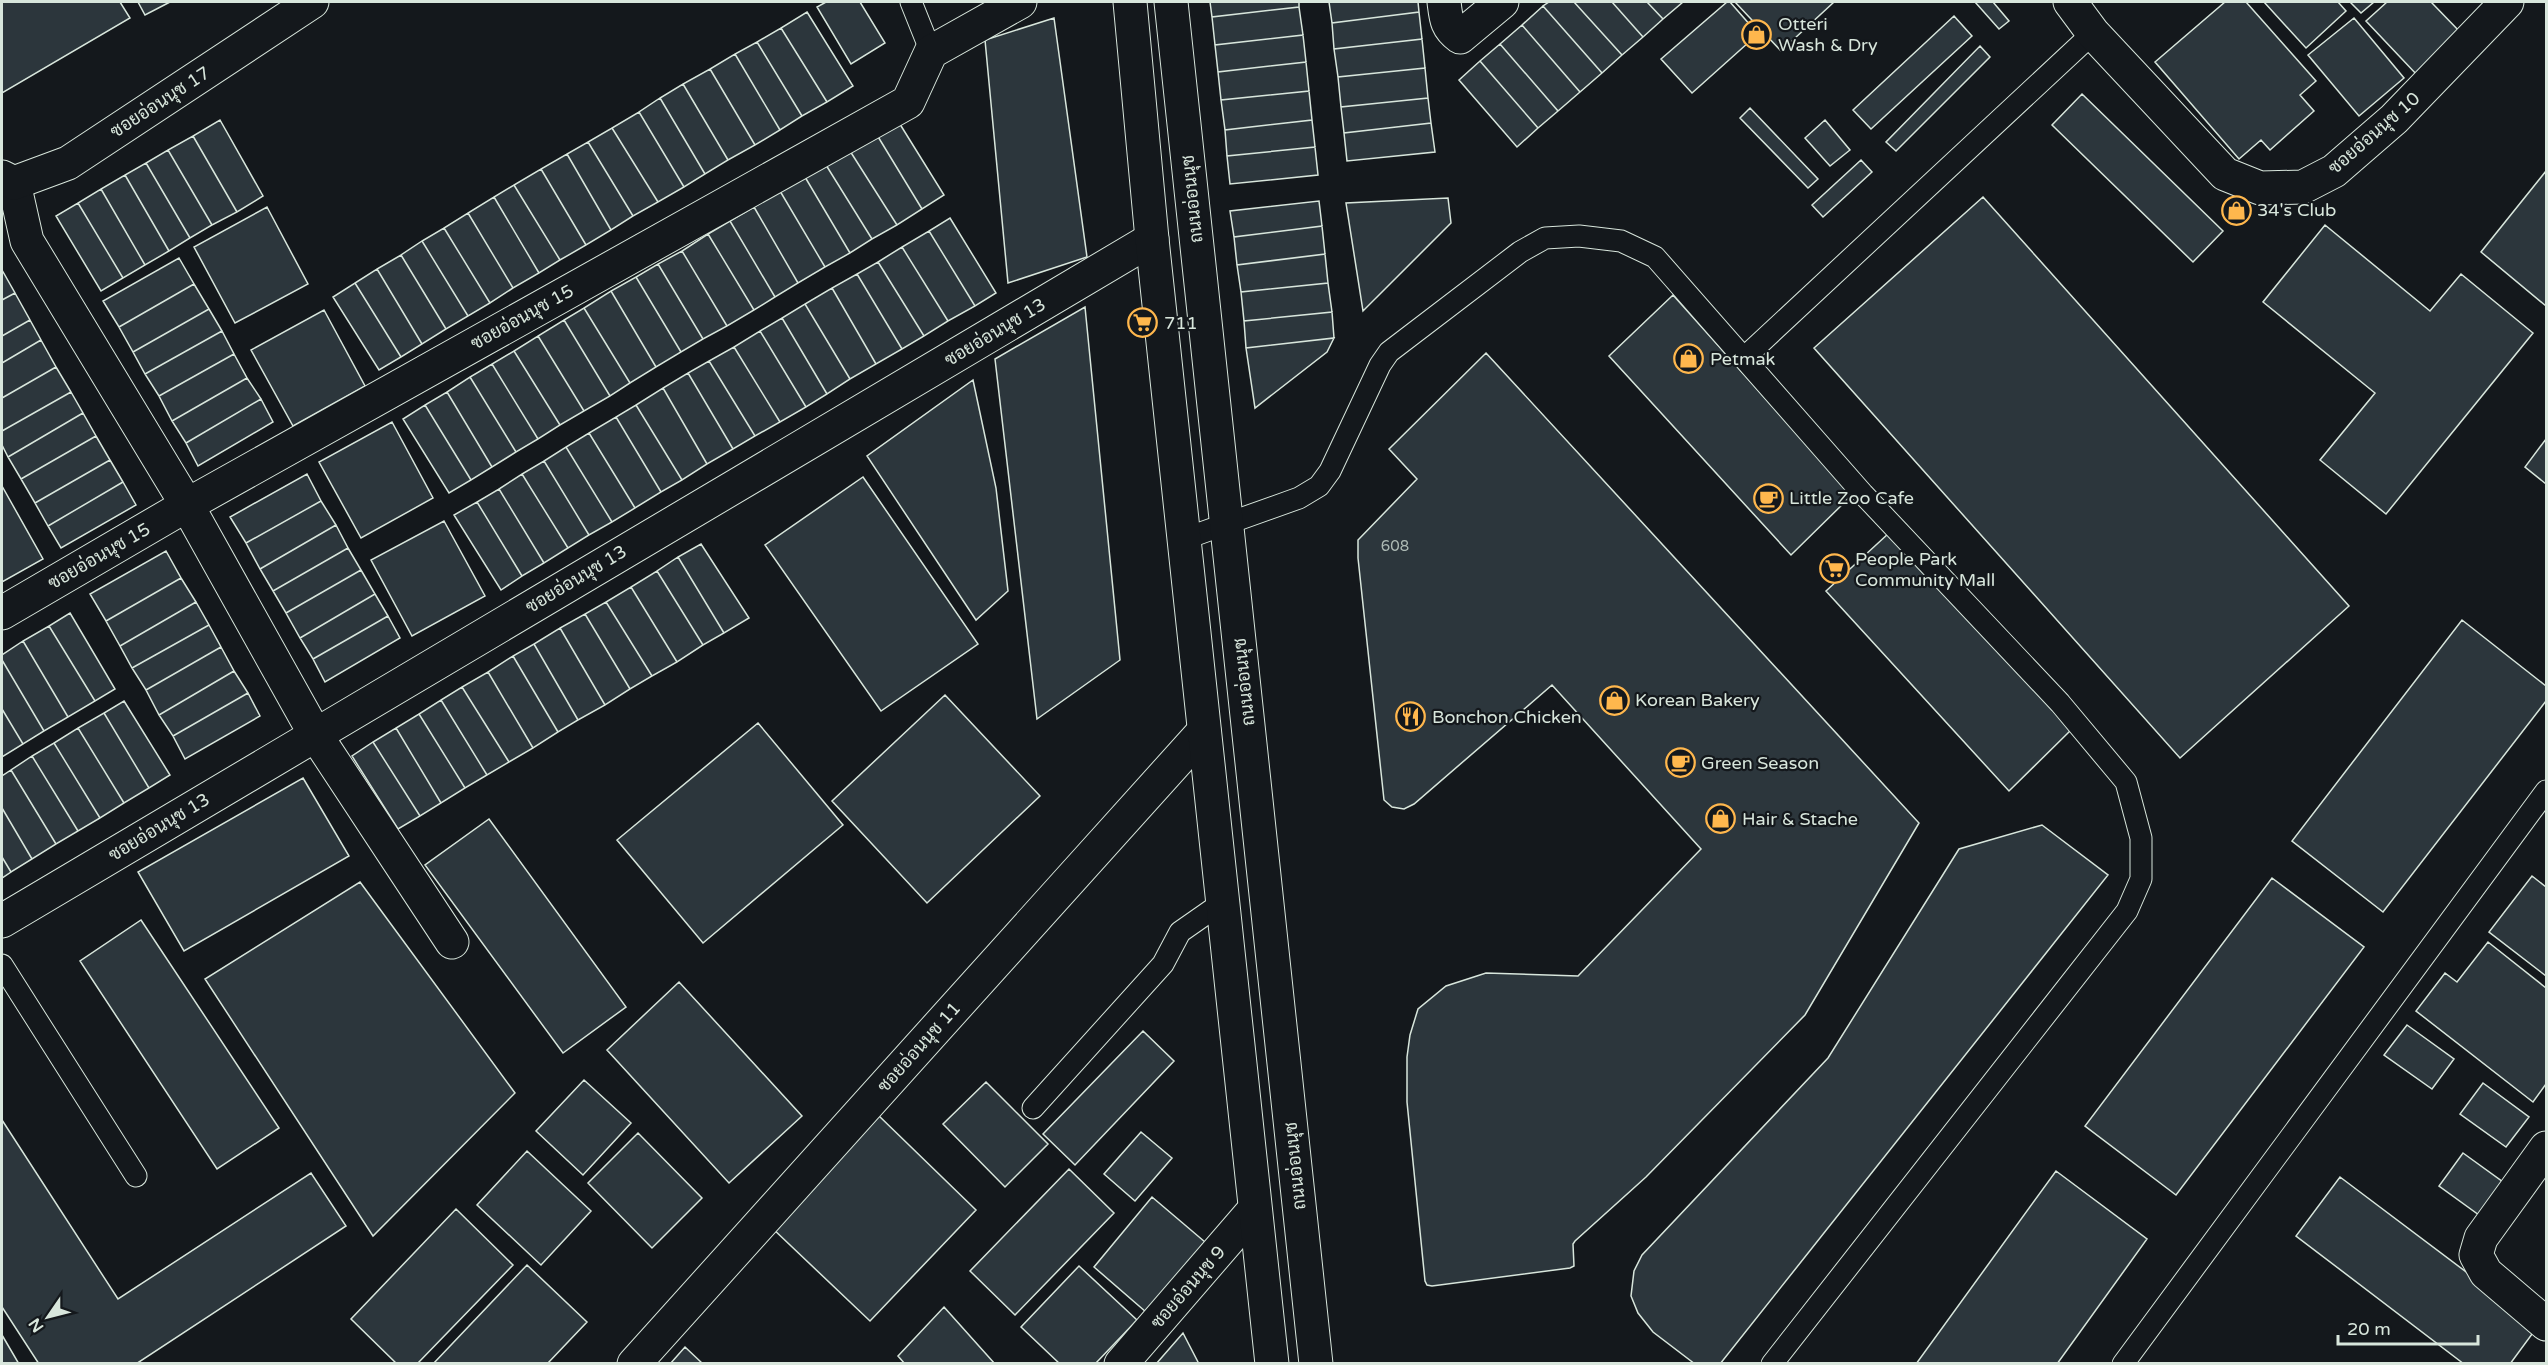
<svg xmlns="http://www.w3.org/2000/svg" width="2548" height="1365" font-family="'Varela Round',Sarabun,sans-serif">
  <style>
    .building { fill: #2c363c; stroke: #d8e6dc; stroke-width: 1.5 }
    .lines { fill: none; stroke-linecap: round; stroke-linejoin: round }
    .lane-casing { stroke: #d8e6dc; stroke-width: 23 }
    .street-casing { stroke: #d8e6dc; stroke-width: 35 }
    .secondary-casing { stroke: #d8e6dc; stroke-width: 35 }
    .primary-casing { stroke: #d8e6dc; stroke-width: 35 }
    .lane { stroke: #14181c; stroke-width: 21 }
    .street { stroke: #14181c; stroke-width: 33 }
    .secondary { stroke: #14181c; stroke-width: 33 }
    .primary { stroke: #14181c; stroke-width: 33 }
    .labels { text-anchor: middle; stroke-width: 4.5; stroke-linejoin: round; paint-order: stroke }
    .number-label { font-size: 15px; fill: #adbab4 }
    .poi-label { font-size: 18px; fill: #d8e6dc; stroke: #14181c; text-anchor: start }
    .street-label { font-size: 18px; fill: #d8e6dc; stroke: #14181c }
  </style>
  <rect width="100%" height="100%" fill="#14181c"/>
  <path class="building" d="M2 2H120L130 18 2 93Z
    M138 2H170L145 15Z
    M826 2H860L885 43 851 64 817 7Z
    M1210 2H1299V7L1212 17Z
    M1329 2H1418L1419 12 1332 23Z
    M1549 2H1574L1622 55 1602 73 1543 6Z
    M1574 2H1612L1643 37 1622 55Z
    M1612 2H1647L1663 19 1643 37Z
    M1647 2H1683L1663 19Z
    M1727 2H1730L1758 34 1692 93 1661 59Z
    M1735 2H1834L1781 51Z
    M1975 2H1993L2009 21 1999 29Z
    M2225 2H2246L2316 81 2300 95 2314 111 2270 150 2261 140 2239 159 2155 62Z
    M2264 2H2338L2346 11 2306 48Z
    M2350 2H2374L2361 13Z
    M2387 2H2431L2462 34 2418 76 2366 21Z
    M1543 6 1602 73 1580 92 1522 25Z
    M1299 7 1303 35 1215 45 1212 17Z
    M807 12 853 86 827 102 781 28Z
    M1419 12 1422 39 1334 49 1332 23Z
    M1954 16 1972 36 1871 129 1853 110Z
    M1054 18 1087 257 1008 283 985 40Z
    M2354 18 2404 78 2359 116 2308 55Z
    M1522 25 1580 92 1558 111 1500 44Z
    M781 28 827 102 802 116 757 42Z
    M1303 35 1306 62 1218 72 1215 45Z
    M1422 39 1425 68 1338 77 1334 49Z
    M757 42 802 116 780 130 735 54Z
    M1500 44 1558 111 1538 128 1480 61Z
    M1980 46 1990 57 1896 151 1886 142Z
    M735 54 780 130 755 145 710 69Z
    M1480 61 1538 128 1517 147 1459 80Z
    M1306 62 1309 91 1221 100 1218 72Z
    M1425 68 1428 98 1341 107 1338 77Z
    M710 69 755 145 728 160 683 84Z
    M683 84 728 160 705 174 660 98Z
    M1309 91 1312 120 1225 130 1221 100Z
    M2082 94 2223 231 2193 262 2052 125Z
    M660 98 705 174 684 187 639 112Z
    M1428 98 1431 123 1344 133 1341 107Z
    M1750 108 1818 179 1808 188 1740 118Z
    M639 112 684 187 658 202 612 128Z
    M220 120 263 196 237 212 193 136Z
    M1312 120 1315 147 1227 156 1225 130Z
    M1825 120 1850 150 1830 166 1805 138Z
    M898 121 944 195 922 209 877 135Z
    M1431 123 1435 152 1347 161 1344 133Z
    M612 128 658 202 633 216 588 142Z
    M877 135 922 209 897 225 850 151Z
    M193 136 237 212 212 225 168 150Z
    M588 142 633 216 611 230 567 154Z
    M1315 147 1318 175 1230 184 1227 156Z
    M168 150 212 225 190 238 146 163Z
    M850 151 897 225 872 239 826 165Z
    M567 154 611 230 586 245 541 169Z
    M1861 160 1872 172 1823 217 1812 205Z
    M146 163 190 238 169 251 125 175Z
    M826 165 872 239 850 253 805 177Z
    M541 169 586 245 560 260 514 185Z
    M2546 171V306L2481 252Z
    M125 175 169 251 145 265 101 189Z
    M805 177 850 253 825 267 780 191Z
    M514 185 560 260 539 273 494 197Z
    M101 189 145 265 123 278 78 203Z
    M780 191 825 267 798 283 754 207Z
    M494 197 539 273 513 288 468 213Z
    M1983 197 2349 606 2180 758 1814 348Z
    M1448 198 1451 223 1363 311 1346 203Z
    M1319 201 1322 226 1234 237 1230 211Z
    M78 203 123 278 101 291 56 216Z
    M267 207 308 284 235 323 194 247Z
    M754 207 798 283 775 297 730 221Z
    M468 213 513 288 490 303 444 228Z
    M950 218 996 293 975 306 929 231Z
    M730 221 775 297 754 310 708 234Z
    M2325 225 2430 311 2461 274 2533 333 2386 514 2320 460 2375 393 2263 302Z
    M1322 226 1325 254 1237 265 1234 237Z
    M444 228 490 303 468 316 422 241Z
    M929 231 975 306 948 321 902 247Z
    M708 234 754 310 727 326 682 251Z
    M422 241 468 316 446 329 401 255Z
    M902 247 948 321 924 336 878 262Z
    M682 251 727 326 703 339 658 264Z
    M1325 254 1328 283 1241 292 1237 265Z
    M401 255 446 329 422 344 377 269Z
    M179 258 194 284 119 327 103 301Z
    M878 262 924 336 902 349 857 274Z
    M658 264 703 339 681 352 636 277Z
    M377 269 422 344 401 357 355 283Z
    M2 270 15 293 2 300Z
    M857 274 902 349 876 364 832 288Z
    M636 277 681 352 656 367 611 291Z
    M355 283 401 357 379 370 333 297Z
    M1328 283 1332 312 1244 321 1241 292Z
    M194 284 209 309 133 352 119 327Z
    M832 288 876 364 850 379 805 304Z
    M611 291 656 367 630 383 584 308Z
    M15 293 30 320 2 336V300Z
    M1673 295 1852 495 1791 555 1609 356Z
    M805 304 850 379 827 394 782 318Z
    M1085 307 1120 660 1037 719 995 359Z
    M584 308 630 383 610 396 564 320Z
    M209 309 222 331 145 374 133 352Z
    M324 310 365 386 293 426 251 350Z
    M1332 312 1334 338 1246 348 1244 321Z
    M782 318 827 394 806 407 760 331Z
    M30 320 41 340 2 363V336Z
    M564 320 610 396 584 411 538 336Z
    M222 331 234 354 159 396 145 374Z
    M760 331 806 407 780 422 734 347Z
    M538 336 584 411 560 425 514 351Z
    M1334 338 1327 352 1255 408 1246 348Z
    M41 340 56 367 2 398V363Z
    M734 347 780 422 755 436 709 361Z
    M514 351 560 425 538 439 492 364Z
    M1486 353 1919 823 1805 1015 1646 1177 1575 1241 1573 1244 1574 1266 1570 1268 1432 1286 1427 1285 1425 1281 1407 1102V1057L1410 1035 1418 1009 1446 986 1486 973 1578 976 1701 849 1552 685 1414 804 1404 809 1392 807 1384 800 1358 558V540L1417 479 1389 449Z
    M234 354 247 378 172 421 159 396Z
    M709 361 755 436 733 449 688 373Z
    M492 364 538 439 516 452 470 377Z
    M56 367 71 392 2 431V398Z
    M688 373 733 449 707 464 663 388Z
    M470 377 516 452 492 467 447 392Z
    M247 378 261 399 186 443 172 421Z
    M973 380 996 488 1008 591 976 620 867 456Z
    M663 388 707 464 682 480 636 405Z
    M71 392 83 413 8 457 2 445V431Z
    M447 392 492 467 471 480 425 405Z
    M261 399 273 422 198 466 186 443Z
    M425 405 471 480 449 493 403 419Z
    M636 405 682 480 661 492 616 417Z
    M83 413 96 436 21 479 8 457Z
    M616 417 661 492 635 508 589 433Z
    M392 422 433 498 361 538 319 462Z
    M589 433 635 508 612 522 566 447Z
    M96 436 110 460 35 503 21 479Z
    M2546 439V484L2525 467Z
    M566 447 612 522 589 535 544 461Z
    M110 460 123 482 48 526 35 503Z
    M544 461 589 535 568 548 522 474Z
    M307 474 321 501 246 543 230 517Z
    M522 474 568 548 544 563 499 489Z
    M863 477 978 644 881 711 765 545Z
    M123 482 136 505 61 548 48 526Z
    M2 486 43 559 2 582Z
    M499 489 544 563 522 576 477 502Z
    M321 501 336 525 260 569 246 543Z
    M477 502 522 576 501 590 454 515Z
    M444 521 485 596 412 636 371 560Z
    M336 525 348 548 273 591 260 569Z
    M1889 533 2071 730 2009 791 1826 591Z
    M701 544 749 618 724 633 678 557Z
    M348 548 361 570 286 613 273 591Z
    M166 551 181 578 106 621 90 594Z
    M678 557 724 633 703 645 657 571Z
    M361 570 375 594 300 638 286 613Z
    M657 571 703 645 677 662 631 587Z
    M181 578 196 602 120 646 106 621Z
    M631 587 677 662 652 676 606 602Z
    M375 594 388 616 313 659 300 638Z
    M196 602 209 625 132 668 120 646Z
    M606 602 652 676 630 689 585 614Z
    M70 613 115 689 95 701 49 626Z
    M585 614 630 689 605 705 560 628Z
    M388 616 400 638 325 682 313 659Z
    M2462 620 2546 686V701L2383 912 2292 841Z
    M209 625 221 647 146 690 132 668Z
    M49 626 95 701 68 717 23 641Z
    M560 628 605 705 578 720 534 644Z
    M23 641 68 717 44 731 2 660V655Z
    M534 644 578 720 558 732 513 656Z
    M221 647 234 671 159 715 146 690Z
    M513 656 558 732 533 748 488 672Z
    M2 660 44 731 23 744 2 709Z
    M234 671 248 693 173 736 159 715Z
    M488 672 533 748 509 762 462 687Z
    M462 687 509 762 487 775 441 700Z
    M248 693 260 716 185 759 173 736Z
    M945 695 1040 796 927 903 832 801Z
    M441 700 487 775 465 788 419 714Z
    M124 701 170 775 149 788 104 713Z
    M2 709 23 744 2 757Z
    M104 713 149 788 124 803 78 728Z
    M419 714 465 788 441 803 396 728Z
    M758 723 843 825 703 943 617 840Z
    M78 728 124 803 100 818 54 743Z
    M396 728 441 803 420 816 373 742Z
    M373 742 420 816 398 829 352 756Z
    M54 743 100 818 78 831 32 756Z
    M32 756 78 831 56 844 11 770Z
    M11 770 56 844 32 859 2 808V776Z
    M303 778 349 856 184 951 138 872Z
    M2 808 32 859 11 872 2 857Z
    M489 819 626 1007 563 1053 425 865Z
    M2042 825 2108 875 1720 1364H1695L1653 1332 1638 1313 1631 1296 1634 1271 1642 1255 1828 1058 1959 849Z
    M2 857 11 872 2 878Z
    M2532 876 2546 887V976L2489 932Z
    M2272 878 2364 947 2176 1195 2085 1126Z
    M360 882 515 1093 373 1236 205 979Z
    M141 920 279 1128 217 1169 80 961Z
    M2488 942 2546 988V1084L2533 1102 2416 1011 2445 973 2457 982Z
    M679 982 802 1116 729 1183 607 1050Z
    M2407 1025 2454 1059 2432 1089 2384 1055Z
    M1143 1031 1174 1061 1075 1165 1043 1134Z
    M584 1080 631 1123 583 1175 536 1131Z
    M986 1082 1048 1144 1005 1187 943 1124Z
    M2483 1083 2529 1117 2506 1147 2460 1114Z
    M877 1114 976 1210 870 1321 770 1226Z
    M2 1120 118 1299 311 1173 346 1226 136 1364H39L2 1307Z
    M1141 1132 1172 1158 1135 1201 1104 1174Z
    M638 1133 702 1198 652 1248 588 1183Z
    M527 1151 591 1211 541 1265 477 1205Z
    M2463 1153 2503 1182 2479 1215 2439 1186Z
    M1069 1169 1114 1213 1015 1315 970 1271Z
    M2056 1171 2147 1239 2057 1364H1916Z
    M2340 1177 2538 1326 2510 1364H2464L2296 1236Z
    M1152 1197 1205 1242 1146 1312 1094 1267Z
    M456 1209 513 1265 417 1364H397L351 1319Z
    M527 1265 587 1322 547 1364H433Z
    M1079 1266 1137 1320 1095 1364H1060L1021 1327Z
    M944 1307 995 1364H905L898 1356Z
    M1183 1333 1199 1364H1156Z
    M2 1335 19 1364H2Z
    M685 1347 703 1364H670Z"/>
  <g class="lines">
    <defs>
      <path id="lane" d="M911 2 931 52
        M1745 357 2093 33
        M1184 539 1299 498 1319 486 1330 471 1380 365 1389 352 1520 252 1545 238 1579 236 1621 241 1655 257 1863 494 2060 703 2126 782 2141 838V879L2127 911 1772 1364
        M2 965 136 1176
        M1033 1108 1163 964 1180 932 1223 902
        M2123 1364 2546 791"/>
      <path id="street" d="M1444 2C1446 18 1446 27 1460 37L1502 2
        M2070 2 2093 33 2225 174 2260 188 2303 187 2334 171 2394 119 2507 2
        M14 183 27 241 187 505 315 734 452 942
        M2 613 187 505 908 102 931 52 1020 2
        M2 921 1152 239
        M2546 1148 2481 1238 2476 1255 2486 1273 2546 1324
        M634 1364 1204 731
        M1121 1364 1254 1210"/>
      <path id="secondary" d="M2 177 14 183 68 163 312 2"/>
      <path id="primary" d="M1130 2 1152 239 1272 1364
        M1171 2 1316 1364"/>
    </defs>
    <use href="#lane" class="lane-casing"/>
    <use href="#street" class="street-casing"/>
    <use href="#secondary" class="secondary-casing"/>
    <use href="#primary" class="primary-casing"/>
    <use href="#lane" class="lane"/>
    <use href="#street" class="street"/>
    <use href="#secondary" class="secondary"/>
    <use href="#primary" class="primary"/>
  </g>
  <defs>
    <symbol id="shop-ring" viewBox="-11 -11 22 22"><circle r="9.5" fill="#14181c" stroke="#ffb74d" stroke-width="1.5"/><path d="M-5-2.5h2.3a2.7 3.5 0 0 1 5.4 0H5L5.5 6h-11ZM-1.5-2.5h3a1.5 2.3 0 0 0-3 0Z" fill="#ffb74d"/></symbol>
    <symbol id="supermarket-ring" viewBox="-11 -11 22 22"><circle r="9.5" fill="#14181c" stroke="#ffb74d" stroke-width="1.5"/><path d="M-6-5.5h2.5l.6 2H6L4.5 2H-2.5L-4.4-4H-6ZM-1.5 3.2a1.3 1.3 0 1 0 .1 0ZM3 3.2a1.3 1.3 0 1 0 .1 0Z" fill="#ffb74d"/></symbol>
    <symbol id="cafe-ring" viewBox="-11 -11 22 22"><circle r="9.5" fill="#14181c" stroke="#ffb74d" stroke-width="1.5"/><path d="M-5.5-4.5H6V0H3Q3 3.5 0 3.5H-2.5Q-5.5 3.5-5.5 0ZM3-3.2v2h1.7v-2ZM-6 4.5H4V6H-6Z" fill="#ffb74d"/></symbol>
    <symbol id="restaurant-ring" viewBox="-11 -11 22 22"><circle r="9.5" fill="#14181c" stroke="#ffb74d" stroke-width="1.5"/><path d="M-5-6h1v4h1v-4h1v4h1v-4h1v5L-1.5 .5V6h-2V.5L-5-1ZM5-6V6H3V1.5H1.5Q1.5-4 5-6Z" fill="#ffb74d"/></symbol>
  </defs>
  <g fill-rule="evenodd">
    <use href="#shop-ring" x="1740" y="18" width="33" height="33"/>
    <use href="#shop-ring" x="2220" y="194" width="33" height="33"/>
    <use href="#supermarket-ring" x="1126" y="306" width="33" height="33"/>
    <use href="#shop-ring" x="1672" y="342" width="33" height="33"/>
    <use href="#cafe-ring" x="1752" y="482" width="33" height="33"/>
    <use href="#supermarket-ring" x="1818" y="552" width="33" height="33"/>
    <use href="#shop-ring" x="1598" y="684" width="33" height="33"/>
    <use href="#restaurant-ring" x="1394" y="700" width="33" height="33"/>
    <use href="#cafe-ring" x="1664" y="746" width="33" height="33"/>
    <use href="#shop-ring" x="1704" y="802" width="33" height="33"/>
  </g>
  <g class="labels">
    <g class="number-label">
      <text x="1395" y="551">608</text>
    </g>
    <g class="poi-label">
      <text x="1778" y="30">Otteri<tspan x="1778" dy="21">Wash &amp; Dry</tspan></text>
      <text x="2257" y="216">34's Club</text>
      <text x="1164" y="329">711</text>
      <text x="1710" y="365">Petmak</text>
      <text x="1789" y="504">Little Zoo Cafe</text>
      <text x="1855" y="565">People Park<tspan x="1855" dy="21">Community Mall</tspan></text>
      <text x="1635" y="706">Korean Bakery</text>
      <text x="1432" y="723">Bonchon Chicken</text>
      <text x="1701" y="769">Green Season</text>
      <text x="1742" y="825">Hair &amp; Stache</text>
    </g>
    <g class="street-label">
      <text transform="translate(160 102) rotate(-33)" y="6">ซอยอ่อนนุช 17</text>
      <text transform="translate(2374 133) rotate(-41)" y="6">ซอยอ่อนนุช 10</text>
      <text transform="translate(1192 199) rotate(-96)" y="6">ถนนอ่อนนุช</text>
      <text transform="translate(522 317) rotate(-29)" y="6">ซอยอ่อนนุช 15</text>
      <text transform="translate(995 332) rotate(-31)" y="6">ซอยอ่อนนุช 13</text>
      <text transform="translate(99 556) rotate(-30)" y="6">ซอยอ่อนนุช 15</text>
      <text transform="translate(576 579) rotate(-31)" y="6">ซอยอ่อนนุช 13</text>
      <text transform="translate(1244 682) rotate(-96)" y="6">ถนนอ่อนนุช</text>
      <text transform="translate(159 827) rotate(-31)" y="6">ซอยอ่อนนุช 13</text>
      <text transform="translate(919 1047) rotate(-48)" y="6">ซอยอ่อนนุช 11</text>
      <text transform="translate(1295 1166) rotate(-96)" y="6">ถนนอ่อนนุช</text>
      <text transform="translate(1188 1287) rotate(-49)" y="6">ซอยอ่อนนุช 9</text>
    </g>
  </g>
  <rect width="2548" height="1365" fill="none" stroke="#d8e6dc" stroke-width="6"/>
  <g transform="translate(48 1317) rotate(235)" stroke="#14181c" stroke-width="4.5" paint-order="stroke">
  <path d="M0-4.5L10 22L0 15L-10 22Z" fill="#d8e6dc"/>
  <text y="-9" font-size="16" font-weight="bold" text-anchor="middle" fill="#d8e6dc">N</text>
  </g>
  <path d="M2338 1335v9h140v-9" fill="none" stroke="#d8e6dc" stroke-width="3"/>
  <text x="2347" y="1335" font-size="18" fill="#d8e6dc" stroke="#14181c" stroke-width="4.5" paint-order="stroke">20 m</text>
</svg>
